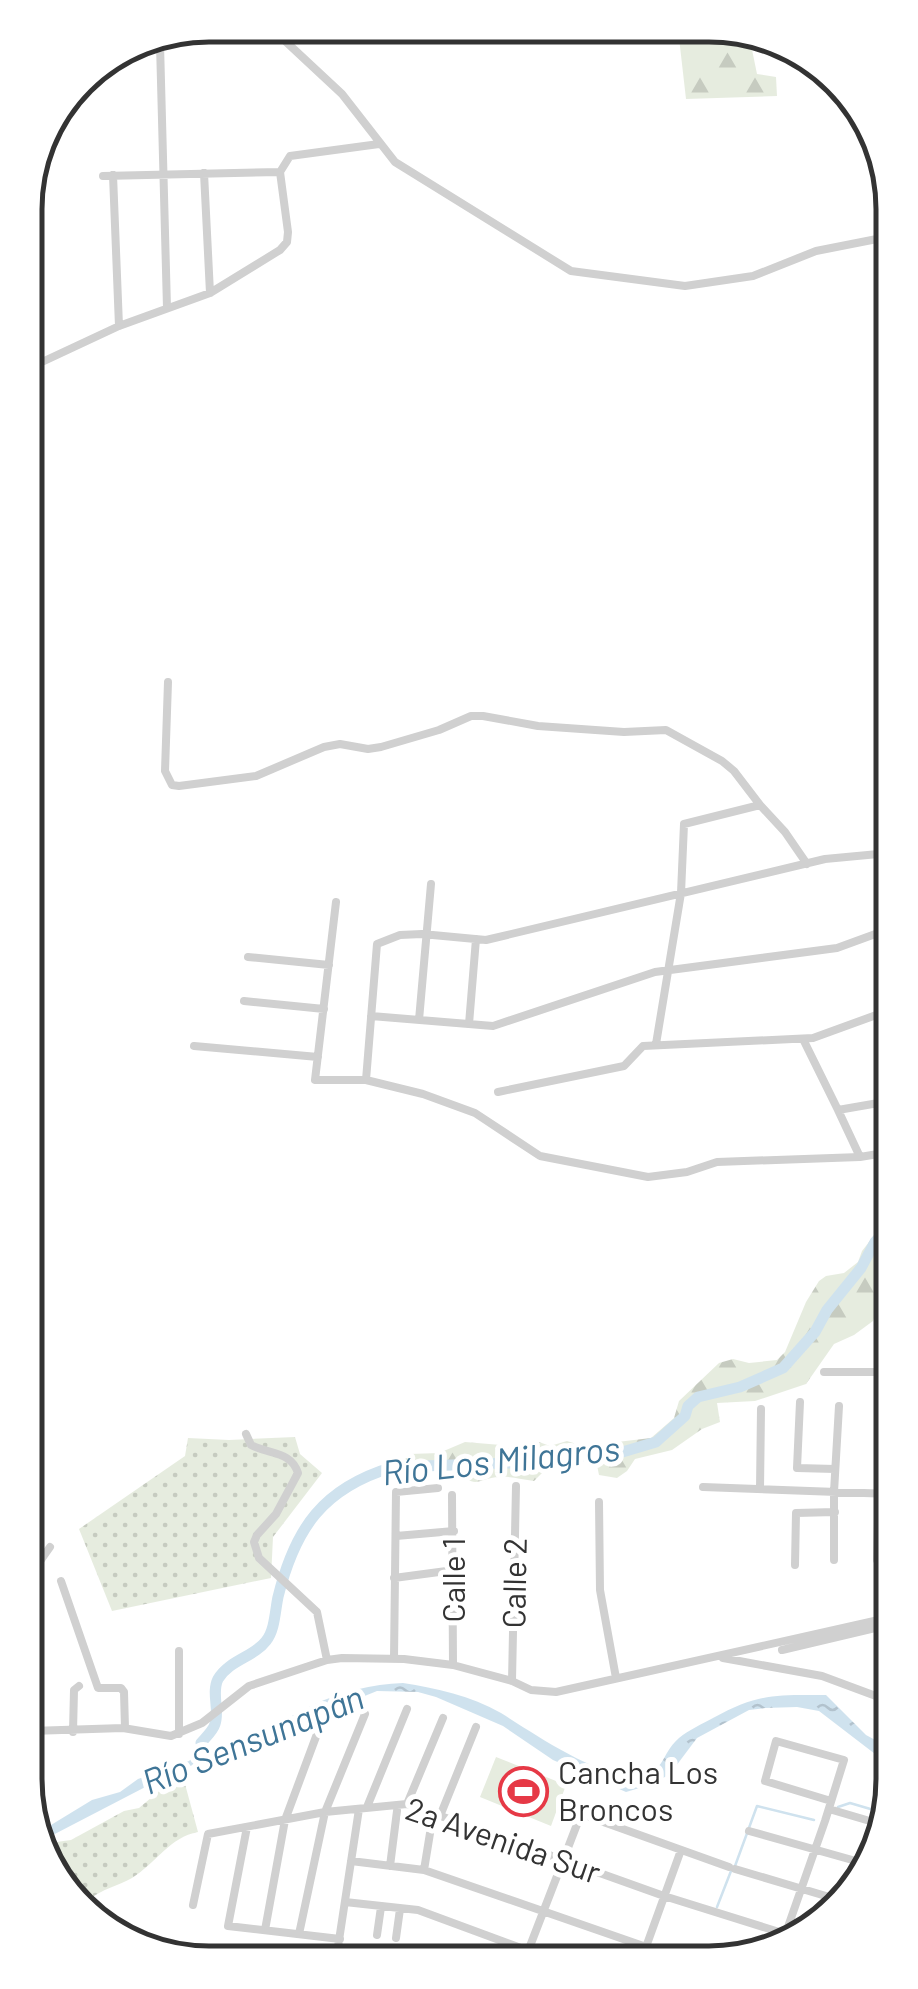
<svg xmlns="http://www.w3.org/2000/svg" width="918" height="1989" font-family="Barlow,sans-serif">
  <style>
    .grass { fill: url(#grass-dots) }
    .forest { fill: url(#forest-firs) }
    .pitch { fill: #e6ecdf }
    .water { fill: url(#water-ripples) }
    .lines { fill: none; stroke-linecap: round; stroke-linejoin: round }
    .stream { stroke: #cfe2ee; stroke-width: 2.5 }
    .river { stroke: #cfe2ee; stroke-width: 11 }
    .street { stroke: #d0d0d0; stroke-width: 8 }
    .labels { text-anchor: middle; stroke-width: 10; stroke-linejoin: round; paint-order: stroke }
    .street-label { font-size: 32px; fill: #333; stroke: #fff }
    .poi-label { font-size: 32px; fill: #333; stroke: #fff; text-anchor: start }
    .water-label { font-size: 35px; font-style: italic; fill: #3f7597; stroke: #fff }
    .rim { fill: none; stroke: #333; stroke-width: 5 }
  </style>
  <defs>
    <pattern id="grass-dots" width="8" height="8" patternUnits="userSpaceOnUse" patternTransform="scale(2.5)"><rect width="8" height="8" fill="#e6ecdf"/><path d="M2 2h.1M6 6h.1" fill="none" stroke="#c6cbc0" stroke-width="1.8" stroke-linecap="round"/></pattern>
    <pattern id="forest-firs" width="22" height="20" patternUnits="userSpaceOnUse" patternTransform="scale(2.5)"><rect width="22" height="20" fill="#e6ecdf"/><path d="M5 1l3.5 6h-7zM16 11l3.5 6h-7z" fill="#c6cbc0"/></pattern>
    <pattern id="water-ripples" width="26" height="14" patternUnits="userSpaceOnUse" patternTransform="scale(2.5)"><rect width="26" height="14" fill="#cfe2ee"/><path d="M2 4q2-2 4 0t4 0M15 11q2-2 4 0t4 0" fill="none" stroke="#b2c2cd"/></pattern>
  </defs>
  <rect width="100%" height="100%" fill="#fff"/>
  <path class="grass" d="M295 1437 300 1454 322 1473 273 1537 271 1578 112 1611 79 1529 185 1456 188 1438 229 1440Z
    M182 1773 198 1832C170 1837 156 1863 132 1878 118 1886 102 1889 90 1899L72 1894 42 1844 71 1840 124 1811 139 1808 164 1787 168 1779Z"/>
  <path class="forest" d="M678 29 748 30 757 74 776 77 777 96 686 99Z
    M890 1215 891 1282 886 1284 873 1321 854 1335 834 1344 806 1384 755 1401 717 1403 720 1422 702 1429 672 1450 635 1459 627 1471 617 1478 599 1475 596 1460 590 1458 542 1473 534 1481C523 1480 510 1476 500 1477 476 1478 478 1491 455 1470H409L402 1461 410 1454 439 1453 465 1442 501 1445 512 1450 539 1442 550 1446 567 1441 583 1446 651 1438 674 1418 679 1401 719 1363 733 1359 749 1363 777 1360 785 1352 806 1302 819 1281 826 1276 844 1273 858 1262 862 1251Z"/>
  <path class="pitch" d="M496 1757 566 1785 551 1826 480 1797Z"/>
  <path class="water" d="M403 1683C436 1688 471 1696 501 1713 542 1739 586 1769 634 1779 670 1768 658 1757 679 1738 689 1730 702 1724 713 1718 759 1693 775 1695 826 1695L866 1735 892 1749V1767L819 1711 797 1707 765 1708 749 1710 697 1738 670 1774 653 1784 626 1792 553 1760 503 1726 436 1697 418 1692 377 1691 288 1727 238 1751 180 1769 49 1837 38 1839 32 1829 51 1825 92 1800 120 1792 138 1779 189 1761 196 1754 200 1738 210 1732 200 1757C242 1750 275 1723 313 1705 341 1692 372 1684 403 1683Z"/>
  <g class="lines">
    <path class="stream" d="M838 1807 850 1803 884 1813
      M735 1866 757 1806 814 1820
      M717 1907 731 1871"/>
    <path class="river" d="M201 1743C205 1738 213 1731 215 1724 220 1711 211 1693 218 1679 229 1660 254 1657 266 1641 275 1630 275 1611 278 1597 295 1528 323 1488 393 1467L566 1461 590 1454 609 1456 656 1442 685 1416 688 1406 698 1397 740 1387 783 1368 815 1332 827 1310 861 1268 875 1242 890 1226"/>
    <path class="street" d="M268 25 342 94 395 162 571 271 685 286 753 276 816 251 887 237
      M160 44 167 308
      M204 173 210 293
      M113 175 119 326
      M103 176 280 172
      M27 369 119 326 210 293 280 250 287 242 288 232 280 172 290 156 379 144
      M168 682 165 771 172 785 179 786 256 776 324 747 340 744 368 749 381 747 439 730 471 716H483L538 726 624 732 666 730 722 761 734 771 760 805
      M336 902 315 1080H366L423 1094 475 1113 540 1156 648 1177 687 1172 717 1162 860 1157
      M248 957 329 965
      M244 1001 324 1009
      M371 1016 493 1026 655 972 837 948 889 929
      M419 1020 431 884
      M469 1024 476 939
      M803 1039 838 1110
      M656 1044 681 893 684 824 760 805 785 832 807 864
      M194 1046 318 1057
      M366 1080 377 944 400 935 422 934 486 940 825 859 889 853
      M498 1092 624 1066 643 1046 813 1038 890 1010
      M890 1101 838 1110 860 1157 890 1152
      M824 1372H891
      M800 1402 797 1468 835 1469
      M246 1434 251 1445C270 1455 291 1451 298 1473L276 1514 257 1535 254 1542 259 1558 317 1612 327 1660
      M703 1487 891 1494
      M760 1489 761 1409
      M452 1495 453 1665
      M599 1502 600 1590 616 1678
      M396 1536 454 1531
      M834 1560V1492L839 1406
      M877 1560 881 1408
      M795 1565 796 1513 835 1512
      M31 1574 50 1547
      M394 1578 454 1570
      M61 1581 98 1688H121L124 1692 125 1728
      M881 1626 888 1665
      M782 1650 892 1624
      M179 1651V1734
      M723 1658 822 1676 892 1702
      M394 1659 396 1492 438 1488
      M512 1681 516 1486
      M31 1731 123 1728 171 1736 202 1723 249 1686 327 1660 342 1658 404 1659 453 1665 512 1681 531 1690 556 1692 892 1617
      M73 1732 74 1690 79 1686
      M407 1804 443 1718
      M367 1807 407 1709
      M829 1809 880 1824
      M440 1816 476 1727
      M247 1827 228 1926 340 1939
      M749 1831 863 1863
      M351 1861 424 1870 678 1958
      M390 1866 397 1811
      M735 1869 846 1902
      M424 1870 432 1821
      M345 1902 418 1910 551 1959
      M193 1905 208 1834 325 1812 407 1804 664 1896 792 1936
      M265 1930 285 1820 317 1734
      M299 1934 325 1812 365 1714
      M377 1935 381 1907
      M396 1938 400 1909
      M783 1941 825 1821 844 1760 776 1741 765 1781 831 1801
      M642 1958 681 1850
      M525 1959 581 1814 729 1867
      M290 1960 291 1949
      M336 1960 359 1809"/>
  </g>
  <defs>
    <symbol id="stadium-ring" viewBox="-11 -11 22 22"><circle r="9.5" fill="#fff" stroke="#e63946" stroke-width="1.5"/><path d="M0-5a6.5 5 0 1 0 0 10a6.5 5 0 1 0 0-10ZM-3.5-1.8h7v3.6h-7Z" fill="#e63946"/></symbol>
  </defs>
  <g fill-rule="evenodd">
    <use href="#stadium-ring" x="496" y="1764" width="55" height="55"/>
  </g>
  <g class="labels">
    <g class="street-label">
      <text transform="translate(454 1580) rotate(-90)" y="11">Calle 1</text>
      <text transform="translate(515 1583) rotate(-89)" y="11">Calle 2</text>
      <text transform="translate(503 1841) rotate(19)" y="11">2a Avenida Sur</text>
    </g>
    <g class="poi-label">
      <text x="558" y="1784">Cancha Los<tspan x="558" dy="37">Broncos</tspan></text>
    </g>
    <g class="water-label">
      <text transform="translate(501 1461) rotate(-6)" y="12">Río Los Milagros</text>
      <text transform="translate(253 1740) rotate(-22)" y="12">Río Sensunapán</text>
    </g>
  </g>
  <path d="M0 0H918V1989H0ZM209 42H709A167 167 0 0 1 876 209V1779A167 167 0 0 1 709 1946H209A167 167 0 0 1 42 1779V209A167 167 0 0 1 209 42Z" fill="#fff" fill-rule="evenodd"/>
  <path class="rim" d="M209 42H709A167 167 0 0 1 876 209V1779A167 167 0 0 1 709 1946H209A167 167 0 0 1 42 1779V209A167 167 0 0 1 209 42Z"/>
</svg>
